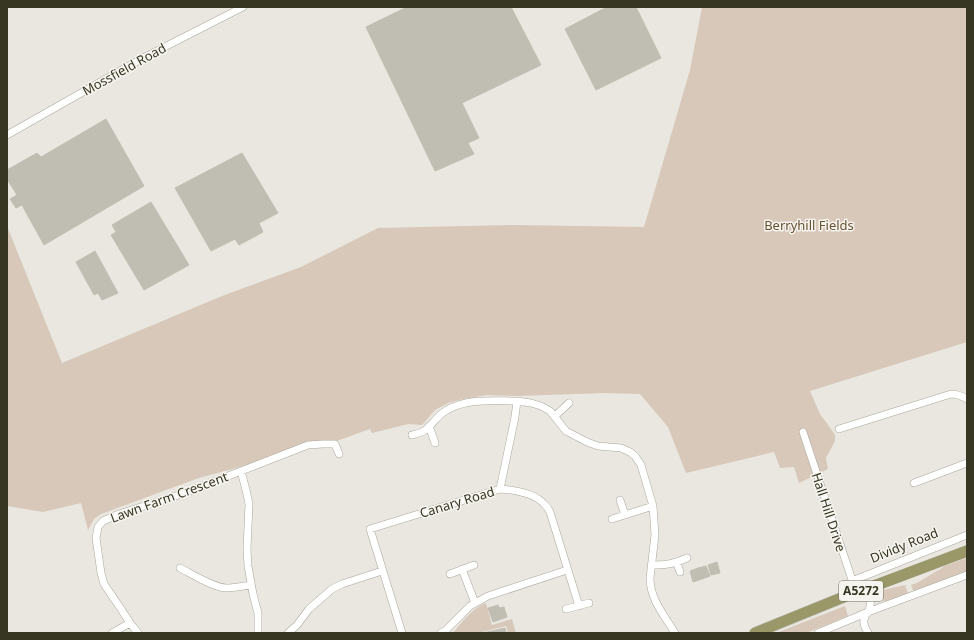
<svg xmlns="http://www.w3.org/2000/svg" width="974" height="640" font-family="'Noto Sans',sans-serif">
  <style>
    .green { fill: #d8c8ba }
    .building { fill: #c0bdb2; stroke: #c2beb3 }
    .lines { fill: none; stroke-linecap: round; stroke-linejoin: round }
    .street-casing { stroke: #a9a79c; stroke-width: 8 }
    .primary-casing { stroke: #c3c3bd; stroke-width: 12 }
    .street { stroke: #fff; stroke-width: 7 }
    .primary { stroke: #9a9769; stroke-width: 11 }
    .labels { text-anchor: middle; stroke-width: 3; stroke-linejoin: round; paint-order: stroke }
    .shield { fill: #f6f4ef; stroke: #706f60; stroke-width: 1 }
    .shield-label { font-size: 12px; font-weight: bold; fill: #373622 }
    .street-label { font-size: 13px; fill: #373622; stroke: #f6f4ef }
    .park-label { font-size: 13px; fill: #695231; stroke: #f6f4ef }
  </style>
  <rect width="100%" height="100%" fill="#e9e7e0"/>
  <path class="green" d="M702 7H967V342L810 391 820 414 831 429 835 435V441L826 458 828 469 799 483 794 467 780 468 774 452 686 473 668 427 640 394 605 393 517 396 487 395 463 399 448 403 435 410 422 425 408 424 372 433 370 429 334 442 199 478 101 514 94 519 88 530 81 503 43 512 7 506V226L62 363 222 296 301 267 378 228 515 225 644 227 690 70Z
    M967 558V572L914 593 911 585 917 583 945 566Z
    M905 585 908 593C900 596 880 608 876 595L879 591Z
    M486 603 492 625 512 619 516 633H508L506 626 478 633H453C463 621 471 609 486 603Z
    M845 606 848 616 806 633H776Z"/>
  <path class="building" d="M407 7H511L541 65 462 103 479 138 468 143 474 154 435 171 366 27Z
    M607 7H636L661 58 596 90 565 29Z
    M106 119 144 186 44 245 22 205 16 208 10 199 17 195 7 179V170L37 153 41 157Z
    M242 153 278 213 259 223 263 232 239 245 235 239 211 251 175 188Z
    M151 202 189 265 144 290 111 235 116 232 112 225Z
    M95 251 118 293 102 300 98 293 94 295 76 262Z
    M717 562 720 573 711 575 708 565Z
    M706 566 710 576 702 579 698 568Z
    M698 568 702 579 693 582 690 571Z
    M498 605 499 608 504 607 507 617 493 622 488 608Z
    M505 628 506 633H483Z"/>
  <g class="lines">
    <defs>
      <path id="street" d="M7 135 141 59 243 7
        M555 416 569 403
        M429 426 435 443
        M839 429 951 394C957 394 962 396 967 399
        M803 432 856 592
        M412 435C416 434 421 433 424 431 433 425 437 415 447 410 467 398 494 401 517 401
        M241 471 246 490 249 504 247 549 248 566 253 594 258 613V633
        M914 483 967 463
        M500 489 515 417 517 401 531 403 541 406 550 411 566 431 587 442 598 446 621 448 630 452 635 456 641 465 653 506 655 535 650 578C650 599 664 615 675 633
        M620 500 625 515
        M612 519 625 515 653 506
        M677 563 680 572
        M652 565C666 565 674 564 687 558
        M180 568C192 574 212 587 226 588 235 588 243 586 251 585
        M462 569 475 603
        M450 574 474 565
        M852 581 967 535
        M866 589C869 597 873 603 868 612 866 614 864 617 864 620 863 625 866 629 868 633
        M566 609 589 603
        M112 633 130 623
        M138 633 130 623 121 609 104 584 101 573 96 538 98 527 103 521 119 514 182 494 308 445 323 444H335L339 454
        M288 633 297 625 309 609 332 589 342 584 382 571
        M402 633 370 529 500 489C514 490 535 493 544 504 547 506 548 509 550 512L579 606
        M441 633 445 631 470 606 488 596 567 570
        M818 633 868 612 967 575"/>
      <path id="primary" d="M755 633 856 592 866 589 967 551"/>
    </defs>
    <use href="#street" class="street-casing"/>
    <use href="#primary" class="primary-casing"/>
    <use href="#street" class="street"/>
    <use href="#primary" class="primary"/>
  </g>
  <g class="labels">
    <rect class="shield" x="839" y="581" width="44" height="20" rx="3"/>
    <g class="shield-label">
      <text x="861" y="595">A5272</text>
    </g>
    <g class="street-label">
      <text transform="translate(124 69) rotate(-29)" y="5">Mossfield Road</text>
      <text transform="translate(169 497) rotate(-20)" y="5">Lawn Farm Crescent</text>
      <text transform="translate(457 502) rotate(-17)" y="5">Canary Road</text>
      <text transform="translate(829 512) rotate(72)" y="5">Hall Hill Drive</text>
      <text transform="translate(904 545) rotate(-22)" y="5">Dividy Road</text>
    </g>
    <g class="park-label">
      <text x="809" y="230">Berryhill Fields</text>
    </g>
  </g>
  <rect width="974" height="640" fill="none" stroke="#373622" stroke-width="16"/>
</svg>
